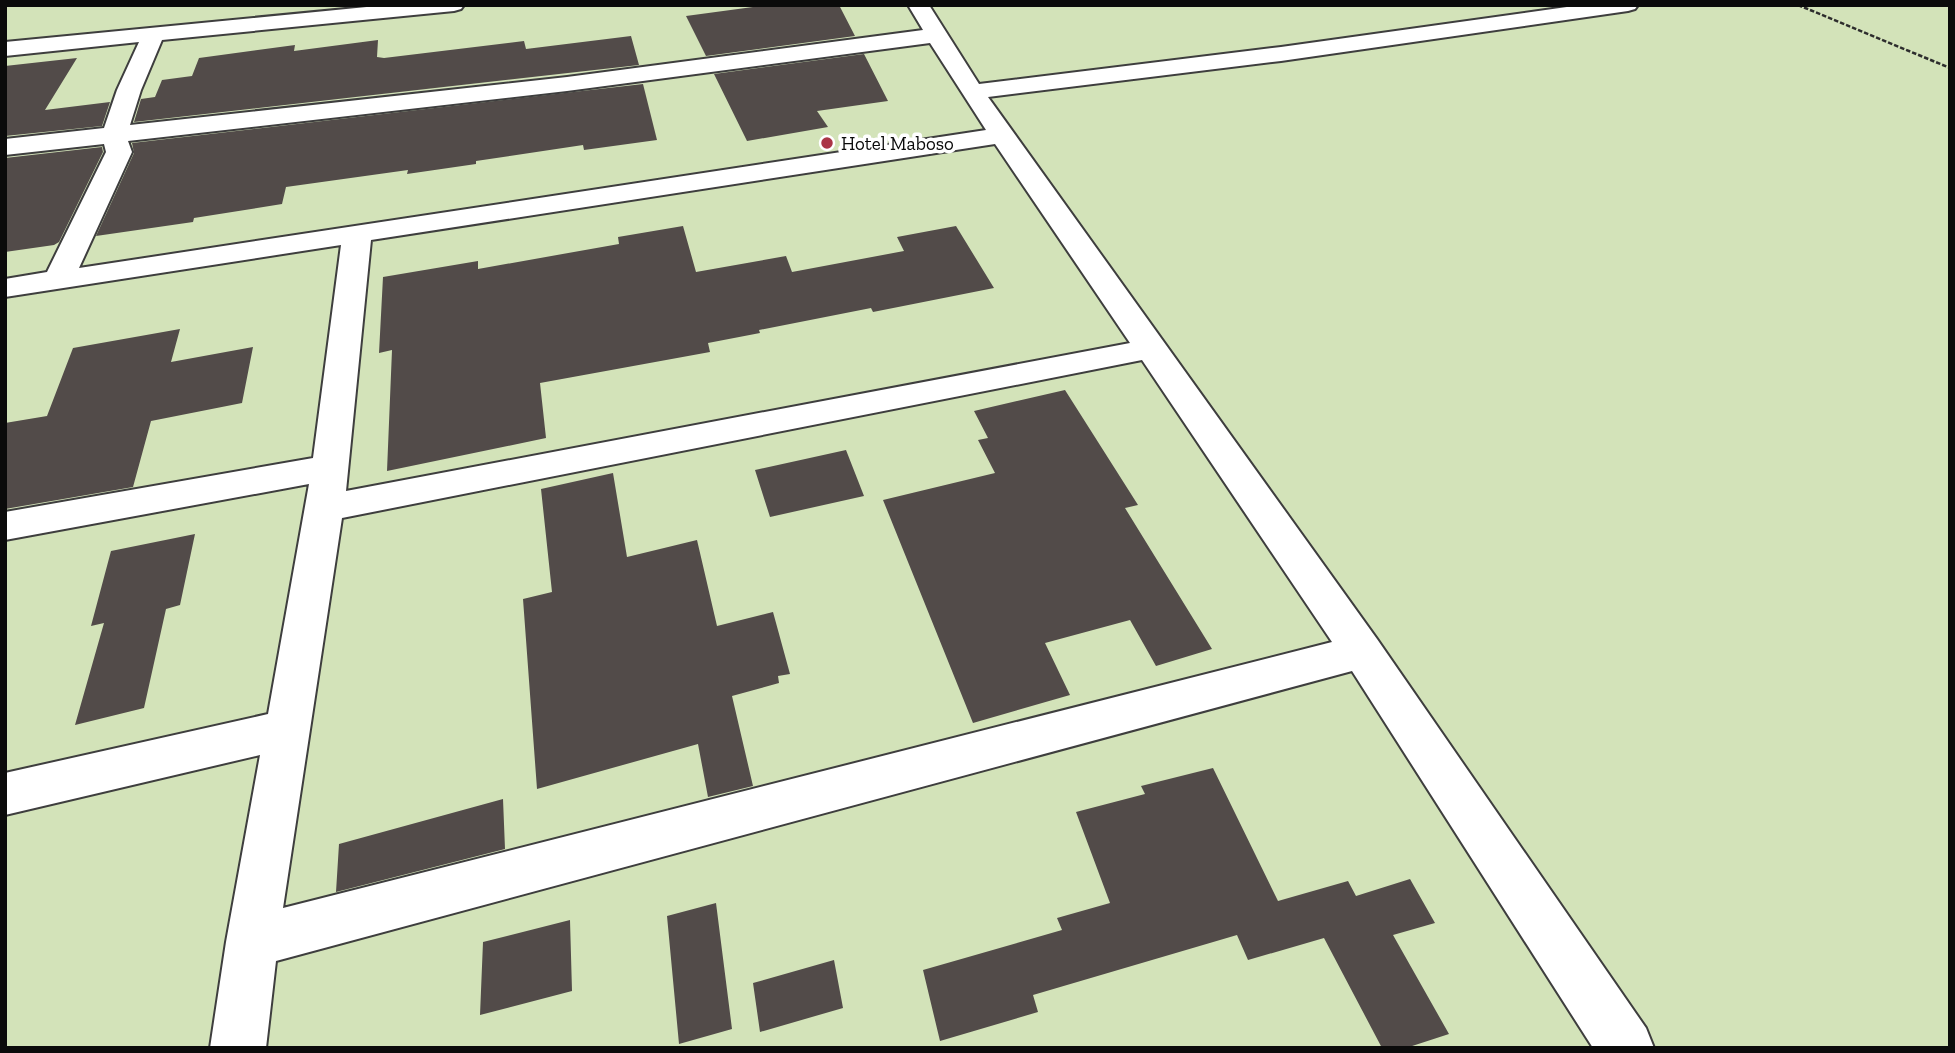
<svg xmlns="http://www.w3.org/2000/svg" width="1955" height="1053" font-family="'Zilla Slab',serif">
  <style>
    .green { fill: #d3e3b9 }
    .building { fill: #524b49 }
    .lines { fill: none; stroke-linecap: round; stroke-linejoin: round }
    .minor-casing { stroke: #3e3e3e; stroke-width: 4 }
    .path { stroke: #2d2d2d; stroke-width: 2.5; stroke-dasharray: 4.5 2; stroke-linecap: butt }
    .minor { fill: #fff; fill-rule: evenodd }
    .poi-dot { fill: #aa3446; stroke: #fff; stroke-width: 2.5 }
    .labels { text-anchor: middle; stroke-width: 7; stroke-linejoin: round; paint-order: stroke }
    .far-poi-label { font-size: 19px; fill: #0b0b0b; stroke: #fff; text-anchor: start }
  </style>
  <rect width="100%" height="100%" fill="#fdf7eb"/>
  <path class="green" d="M5 5H1950V1048H5Z"/>
  <path class="building" d="M768 5H839L855 36 706 56 686 16Z
    M631 36 639 65 134 122 141 99 155 97 162 80 192 76 199 58 295 45 294 51 378 40 377 57 384 58 524 41 526 49Z
    M864 54 888 101 817 111 828 127 747 141 714 74Z
    M77 58 45 110 110 102 102 126 5 136V66Z
    M643 84 657 140 584 150 583 145 476 161V164L407 174 408 170 286 187 282 204 194 218 193 222 96 236 134 153 132 143Z
    M102 147 103 152 59 242 54 245 5 252V158Z
    M683 226 696 272 786 256 792 272 904 251 897 237 956 226 994 288 873 312 871 308 759 330 760 333 708 343 710 352 540 383 546 438 387 471 392 350 379 353 383 277 478 261V269L619 244 618 237Z
    M180 329 171 362 253 347 242 403 151 421 133 487 5 509V423L47 416 73 348Z
    M1065 390 1138 505 1125 508 1212 649 1156 666 1130 620 1045 643 1070 695 973 723 883 500 995 473 978 440 988 438 974 411Z
    M846 450 864 496 770 517 755 470Z
    M613 473 627 557 697 540 717 626 773 612 790 674 778 676 779 683 732 696 753 786 708 797 698 744 537 789 523 599 552 592 541 489Z
    M195 534 180 605 166 609 144 708 75 725 104 623 91 626 111 551Z
    M1213 768 1278 901 1348 881 1356 896 1410 879 1435 923 1393 935 1449 1034 1406 1048H1382L1324 938 1248 960 1237 935 1033 995 1038 1012 940 1041 923 970 1062 930 1057 918 1110 903 1076 812 1145 794 1141 786Z
    M503 799 505 849 336 892 339 844Z
    M716 903 732 1029 679 1044 667 916Z
    M570 920 572 991 480 1015 483 942Z
    M834 960 843 1008 760 1032 753 983Z"/>
  <g class="lines">
    <defs>
      <path id="minor" d="M387 5H464L461 9 454 11 162 40 141 90 130 125 567 77 923 30 908 5H929L979 84 1281 47 1581 5H1638L1635 9 1628 11 1281 61 988 97 1377 639 1646 1028 1654 1048H1593L1352 671 276 961 266 1048H210L226 942 260 755 5 815V773L268 714 309 484 5 540V512L313 458 341 245 5 297V279L47 272 106 152 104 144 5 155V139L104 128 117 90 139 42 5 56V42ZM930 43 986 130 79 268 132 152 128 141 567 91ZM995 144 1130 343 346 491 371 240ZM1142 360 1332 642 283 908 342 518Z"/>
    </defs>
    <use href="#minor" class="minor-casing"/>
    <path class="path" d="M1798 5 1950 68"/>
    <use href="#minor" class="minor"/>
  </g>
  <circle class="poi-dot" cx="827" cy="143" r="7"/>
  <g class="labels">
    <g class="far-poi-label">
      <text x="841" y="150">Hotel Maboso</text>
    </g>
  </g>
  <rect width="1955" height="1053" fill="none" stroke="#0b0b0b" stroke-width="14"/>
</svg>
